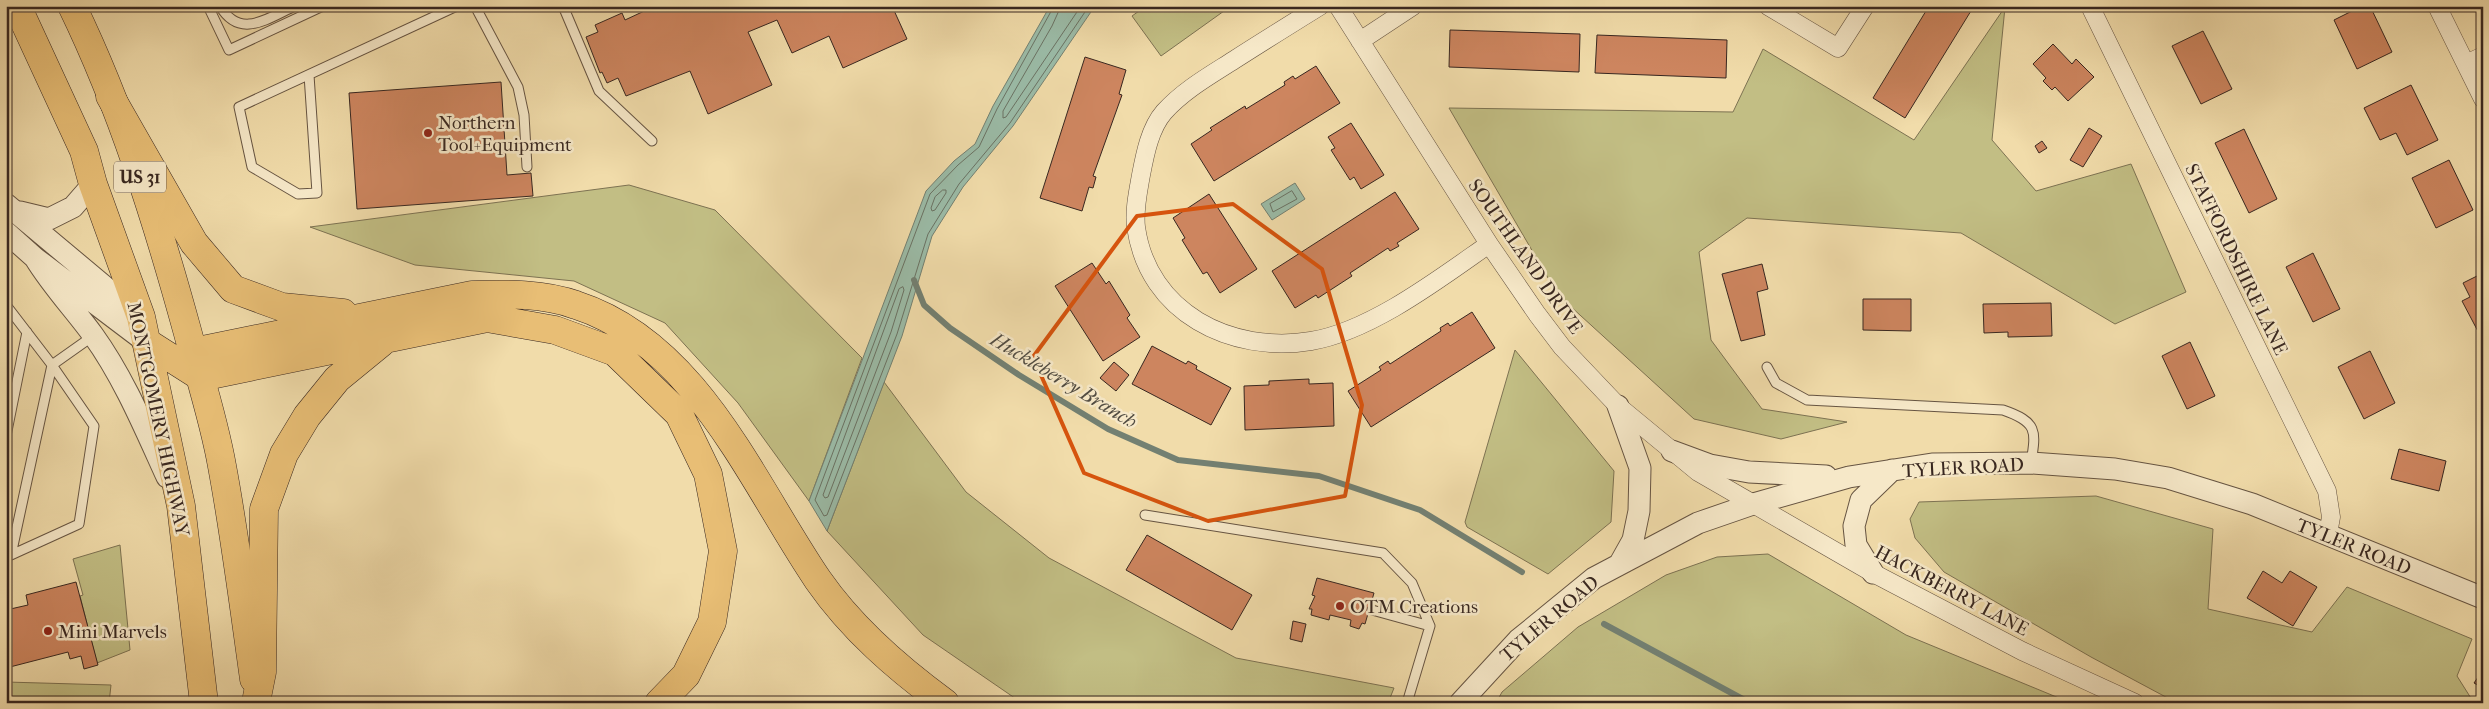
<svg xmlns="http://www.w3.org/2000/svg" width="2489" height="709" font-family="'IM FELL French Canon',serif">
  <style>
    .green { fill: #c2be84; stroke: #7d7252 }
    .water { fill: #9bbca8; stroke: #738072 }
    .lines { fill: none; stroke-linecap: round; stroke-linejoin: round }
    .shore { stroke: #6a7264; stroke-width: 1 }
    .stream { stroke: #738072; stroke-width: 6 }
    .building { fill: #cd855f; stroke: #382720 }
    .service-casing { stroke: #665442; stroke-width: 11 }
    .minor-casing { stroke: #665442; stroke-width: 19 }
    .tertiary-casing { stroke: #665442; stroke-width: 23 }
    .primary-casing { stroke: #382720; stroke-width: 29 }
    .motorway-casing { stroke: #382720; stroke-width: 29 }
    .service { stroke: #f6e8c8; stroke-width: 9 }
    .minor { stroke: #f6e8c8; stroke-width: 18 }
    .tertiary { stroke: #f6e8c8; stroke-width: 21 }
    .primary { stroke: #e8be75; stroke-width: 28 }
    .motorway { stroke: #e8be75; stroke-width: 28 }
    .marked { fill: none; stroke: #d6540e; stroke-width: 4; stroke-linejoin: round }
    .poi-dot { fill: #8f2418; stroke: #f6e8c8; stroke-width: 2 }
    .labels { text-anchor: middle; stroke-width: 5; stroke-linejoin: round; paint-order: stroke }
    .shield { fill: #f6e8c8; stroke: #716152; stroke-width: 1 }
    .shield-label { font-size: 18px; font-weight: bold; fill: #382720 }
    .poi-label { font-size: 19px; fill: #382720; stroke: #f6e8c8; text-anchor: start }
    .street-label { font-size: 19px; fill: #382720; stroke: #f6e8c8 }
    .water-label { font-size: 20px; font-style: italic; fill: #514c42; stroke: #f6e8c8 }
  </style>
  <rect width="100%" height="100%" fill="#f1dcaa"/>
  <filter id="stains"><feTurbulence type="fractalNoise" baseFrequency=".004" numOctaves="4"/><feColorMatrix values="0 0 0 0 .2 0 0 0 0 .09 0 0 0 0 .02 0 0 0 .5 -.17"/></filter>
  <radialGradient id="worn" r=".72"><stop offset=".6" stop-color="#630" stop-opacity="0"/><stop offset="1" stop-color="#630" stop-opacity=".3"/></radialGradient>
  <path class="green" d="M1146 6H1231L1161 56 1132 16Z
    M2005 7 1992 140 2036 191 2131 164 2186 292 2115 324 1961 233 1747 218 1699 252 1711 340 1762 409 1847 422 1781 439 1694 419 1558 295 1449 108 1733 112 1763 49 1914 140Z
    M629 185 715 210 862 358 809 501 738 403 665 323 574 281 415 265 310 227Z
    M1515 350 1614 471 1611 522 1548 574 1467 527 1465 522Z
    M884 382 966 492 1049 558 1236 658 1394 688 1388 703H1022L923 635 827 531Z
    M2096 496 2213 529 2208 609 2312 632 2347 587 2472 639 2457 676 2474 703H2177L2091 657 1944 572 1915 538 1910 519 1919 502Z
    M120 545 130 650 97 663 80 596 83 595 73 559Z
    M1768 554 1906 635 2071 703H1496L1502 692 1578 627 1666 575 1717 557Z
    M6 682 111 685 109 703H6Z"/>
  <path class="water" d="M1050 6H1095L1013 126 963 187 932 236 902 336 827 531 809 501 926 191 954 161 975 144 993 106Z
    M1295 183 1305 199 1272 220 1261 204Z"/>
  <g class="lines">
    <path class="shore" d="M1054 6 997 109 979 147 958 165 930 194 815 500 824 516 827 515 897 334 928 234 959 184 1010 123 1089 6
      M1061 6 1052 26 1003 111V118L1006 117 1081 6
      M943 190H946V193L935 210 932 211 931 208 935 197Z
      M1292 191 1297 199 1273 212 1270 204Z
      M903 287 904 290 891 332 828 497 825 498 823 495 899 289Z"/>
    <path class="stream" d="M914 280 924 305 950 328 1019 375 1108 429 1178 460 1319 476 1420 510 1522 572
      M1604 624 1750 703"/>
  </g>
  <path class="building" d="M655 6H892L907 39 843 68 829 36 792 53 777 20 748 32 772 85 708 114 690 71 626 96 618 78 607 83 602 72 600 73 586 37 598 32 595 25 622 13 625 20Z
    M1929 6H1974L1905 118 1873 98Z
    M2362 6H2370L2392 52 2357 69 2334 20Z
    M1450 30 1580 34 1579 72 1449 67Z
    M2203 31 2232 89 2201 104 2172 46Z
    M1597 35 1727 40 1726 78 1595 73Z
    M2053 44 2072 64 2076 59 2094 77 2068 101 2055 87 2052 90 2043 81 2046 78 2033 64Z
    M1085 57 1126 70 1119 94 1122 95 1093 176 1096 177 1093 188 1089 187 1082 211 1040 198Z
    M1316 66 1340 103 1214 181 1191 144 1212 130 1210 128 1245 106 1246 109 1285 85 1284 82 1293 76 1295 79Z
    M501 82 507 175 531 173 533 196 357 209 349 93Z
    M2411 85 2438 140 2407 155 2396 133 2380 140 2364 108Z
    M1351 123 1384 175 1361 189 1354 177 1350 180 1331 150 1335 148 1328 137Z
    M2089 128 2102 136 2083 167 2070 160Z
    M2244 129 2277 199 2249 213 2215 143Z
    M2042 141 2047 148 2039 153 2035 146Z
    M2449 160 2473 210 2436 228 2412 178Z
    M1395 192 1419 229 1397 243 1399 246 1390 251 1388 248 1350 273 1352 276 1318 298 1316 295 1295 308 1272 271Z
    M1209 194 1257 269 1220 293 1207 272 1203 274 1182 240 1185 238 1173 218Z
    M2313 253 2340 309 2313 322 2286 267Z
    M1092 263 1106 284 1109 281 1130 315 1127 318 1140 337 1103 361 1055 286Z
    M1762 264 1768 289 1757 292 1765 335 1741 341 1722 274Z
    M2483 273V339H2482L2462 301 2470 297 2463 283Z
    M1863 299H1911V331L1863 330Z
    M2051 303 2052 336 2008 337V332L1984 333 1983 304Z
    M1472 312 1495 348 1371 427 1348 391 1381 370 1379 367 1388 361 1390 364 1441 331 1440 328 1448 323 1450 326Z
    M2190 342 2215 396 2187 409 2162 356Z
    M1152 346 1186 364 1188 361 1197 366 1196 369 1231 388 1211 425 1132 384Z
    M2370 351 2395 403 2364 419 2338 367Z
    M1114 362 1129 375 1116 391 1100 378Z
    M1309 379V384L1333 383 1334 426 1245 430 1244 386 1269 385V381Z
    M2399 449 2446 461 2439 491 2391 479Z
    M1147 535 1252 595 1232 630 1126 570Z
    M2263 571 2282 583 2290 571 2317 587 2293 626 2247 598Z
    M1317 578 1374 593 1365 624 1362 623 1359 629 1350 626 1351 620 1330 615 1329 620 1311 615 1312 609H1309L1315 596 1312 595Z
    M76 582 98 665 84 669 81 656 70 659 68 652 6 668V610L28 605 26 595Z
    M1293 621 1306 624 1302 642 1290 639Z
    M2483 670V688L2474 683Z"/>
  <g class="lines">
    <defs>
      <path id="service" d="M208 6 229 50 323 6
        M220 6C240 40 268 18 295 6
        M475 6 518 87 524 115 527 167
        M563 6 599 91 652 141
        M309 75 317 193 298 194 252 167 239 107 457 6
        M6 305 52 365 11 555 79 524 94 426 52 365 93 336
        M1767 367 1776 383 1807 400 2003 410C2038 422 2036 431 2031 463
        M6 436 27 332
        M1145 515 1383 553 1412 583 1430 626 1407 703
        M1372 610 1430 626"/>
      <path id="minor" d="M1320 6C1291 24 1262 42 1234 60 1209 76 1184 90 1164 112 1150 128 1145 154 1141 175 1138 192 1134 210 1136 227 1148 313 1231 354 1311 341 1371 331 1439 279 1489 244
        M1338 6 1489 244 1537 314 1562 347 1618 406 1698 472 1873 573 2022 651 2135 703
        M1768 6 1838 48 1865 6
        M2090 6 2327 491 2331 517 2328 534
        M2437 6 2483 99
        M1360 41 1413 6
        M2466 64 2483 56"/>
      <path id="tertiary" d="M6 204 141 317
        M20 212 49 219 73 207 93 184
        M6 232 35 258 146 342
        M35 258C52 286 74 309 93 335 124 378 145 429 167 477
        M1618 406 1640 468 1639 511 1633 540 1619 565
        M1672 451 1710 465 1749 472 1826 476
        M1873 573 1856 545 1854 526 1861 500 1892 470
        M1460 703 1518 640 1594 578 1698 523 1753 504 1849 477 1932 464 2031 463 2115 469 2168 478 2252 504 2483 598"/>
      <path id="primary" d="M17 6 84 151 93 184 141 317 181 506 204 703
        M72 6C122 109 157 221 187 330 199 375 214 420 222 466 235 536 244 608 254 679
        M146 342 201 377"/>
      <path id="motorway" d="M110 96 194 243 233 289 282 307 343 313
        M193 352 472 295C507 294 543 293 576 305 697 344 752 483 818 580 852 629 897 668 945 703
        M201 377 487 318 555 330 615 352 679 414 708 474 723 551 712 622 686 675 659 703
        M257 697 262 672 264 509 284 454 307 416 337 379 381 343"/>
    </defs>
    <use href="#service" class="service-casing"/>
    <use href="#minor" class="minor-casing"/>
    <use href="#tertiary" class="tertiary-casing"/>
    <use href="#primary" class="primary-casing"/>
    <use href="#motorway" class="motorway-casing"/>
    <use href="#service" class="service"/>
    <use href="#minor" class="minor"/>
    <use href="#tertiary" class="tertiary"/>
    <use href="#primary" class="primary"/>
    <use href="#motorway" class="motorway"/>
  </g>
  <path class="marked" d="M1233 204 1322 269 1362 405 1345 496 1208 521 1084 473 1033 357 1137 216Z"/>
  <g class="poi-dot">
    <circle cx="428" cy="133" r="5"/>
    <circle cx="1340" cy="606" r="5"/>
    <circle cx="48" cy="631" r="5"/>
  </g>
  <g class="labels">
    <rect class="shield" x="114" y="161.5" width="52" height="31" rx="4"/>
    <g class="shield-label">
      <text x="140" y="183">US 31</text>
    </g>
    <g class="poi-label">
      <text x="438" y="129">Northern<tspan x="438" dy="22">Tool+Equipment</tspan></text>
      <text x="1350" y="613">OTM Creations</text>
      <text x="58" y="638">Mini Marvels</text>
    </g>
    <g class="street-label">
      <text transform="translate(1526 256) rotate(55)" y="7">SOUTHLAND DRIVE</text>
      <text transform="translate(2237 259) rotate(64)" y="7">STAFFORDSHIRE LANE</text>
      <text transform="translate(159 419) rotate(78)" y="7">MONTGOMERY HIGHWAY</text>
      <text transform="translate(1963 467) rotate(-3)" y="7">TYLER ROAD</text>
      <text transform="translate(2354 546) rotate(22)" y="7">TYLER ROAD</text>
      <text transform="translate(1952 590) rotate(28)" y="7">HACKBERRY LANE</text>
      <text transform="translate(1549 618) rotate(-40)" y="7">TYLER ROAD</text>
    </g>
    <g class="water-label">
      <text transform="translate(1064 380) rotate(31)" y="7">Huckleberry Branch</text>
    </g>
  </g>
  <rect width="2489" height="709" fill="none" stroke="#f1dcaa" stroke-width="25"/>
  <rect x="8" y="8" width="2474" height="694" fill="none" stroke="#382720" stroke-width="2.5"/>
  <rect x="12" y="12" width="2464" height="684" fill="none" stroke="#382720"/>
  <rect width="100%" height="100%" filter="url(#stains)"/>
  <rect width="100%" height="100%" fill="url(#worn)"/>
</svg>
